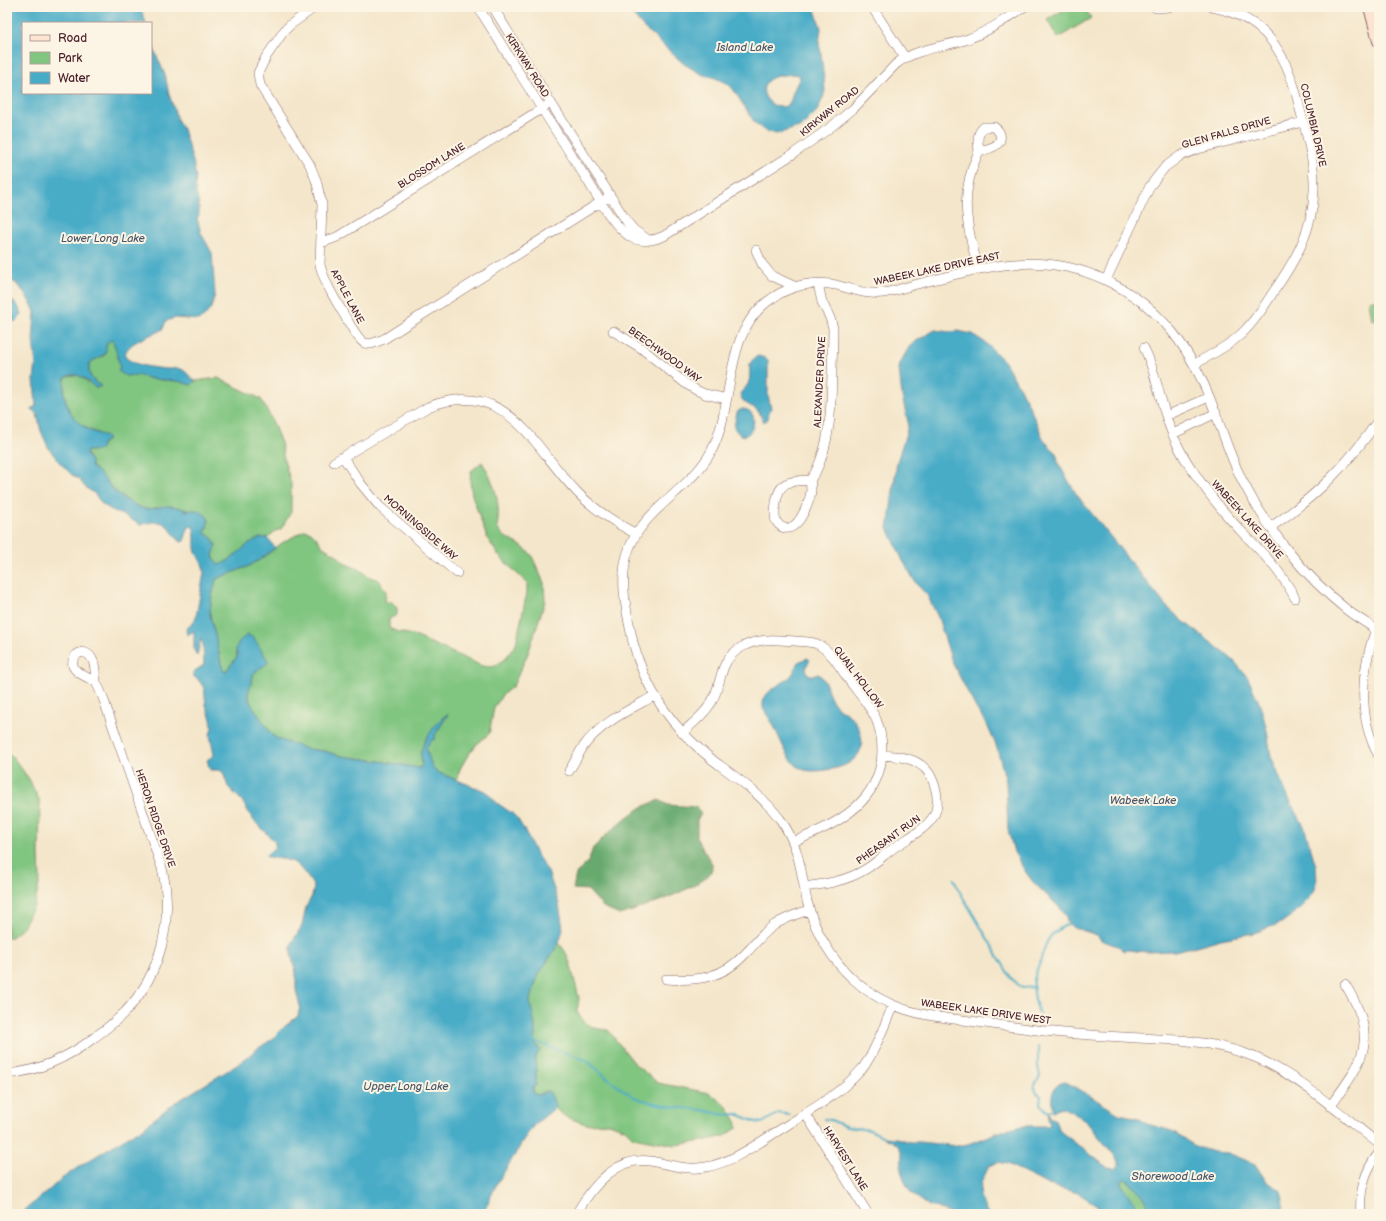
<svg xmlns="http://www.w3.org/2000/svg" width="1386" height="1221" font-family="'Balsamiq Sans',sans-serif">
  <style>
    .green { fill: #80c580; stroke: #657256 }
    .forest { fill: #68aa6e; stroke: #59644c }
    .water { fill: #48acc7; stroke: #496679; fill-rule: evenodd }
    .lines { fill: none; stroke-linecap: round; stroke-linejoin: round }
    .stream { stroke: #48acc7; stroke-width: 2 }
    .street-casing { stroke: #866563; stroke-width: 10 }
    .secondary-casing { stroke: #866563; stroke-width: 14 }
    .street { stroke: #fff; stroke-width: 9 }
    .secondary { stroke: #fde4d1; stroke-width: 12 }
    .labels { text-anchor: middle; stroke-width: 4; stroke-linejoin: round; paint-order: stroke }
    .street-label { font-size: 10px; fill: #4a1f2b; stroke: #fcf5e5 }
    .water-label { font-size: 11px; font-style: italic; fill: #495769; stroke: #fcf5e5 }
  </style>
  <rect width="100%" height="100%" fill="#fcf5e5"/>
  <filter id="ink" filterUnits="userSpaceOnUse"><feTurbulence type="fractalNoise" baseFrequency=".025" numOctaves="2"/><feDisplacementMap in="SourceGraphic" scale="8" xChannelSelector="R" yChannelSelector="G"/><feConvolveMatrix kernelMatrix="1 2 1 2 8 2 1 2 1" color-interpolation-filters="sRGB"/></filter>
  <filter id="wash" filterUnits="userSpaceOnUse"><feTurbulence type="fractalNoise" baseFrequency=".012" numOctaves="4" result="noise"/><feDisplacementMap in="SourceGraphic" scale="16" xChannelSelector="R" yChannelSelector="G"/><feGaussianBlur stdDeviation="0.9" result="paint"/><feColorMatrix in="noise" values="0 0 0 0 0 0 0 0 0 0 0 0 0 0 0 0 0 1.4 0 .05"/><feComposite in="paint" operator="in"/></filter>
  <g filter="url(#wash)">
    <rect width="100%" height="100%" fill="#f4e6ca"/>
    <path class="green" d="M1068 7H1084L1091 18 1058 38 1047 20Z
      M1379 299V319L1372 320 1369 301Z
      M110 340H112C116 345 119 362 120 369L134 376 137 375 152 379 178 381 191 385 195 381 218 378 261 399 271 418 281 443 284 460 291 483V512L281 529 274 532 268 538 266 537 222 564 218 565 213 556 216 546 213 539 205 533 209 520 206 515 171 506 148 509 140 508 121 496 91 467V461L86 453 88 450 91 451 101 448 103 443 107 441 106 437C84 427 71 423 65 398 64 391 63 382 67 376L79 375 89 383 100 385C91 380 88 375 89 364L94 360 105 355V346Z
      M482 462C495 483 501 503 497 528L505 537 520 545 531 554 544 583 545 601 529 651 513 686 502 695 494 708 489 734 477 744 468 755 460 769 457 780 434 771 431 766 426 749 430 741 435 739V735L448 714C439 718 422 742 421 752 420 757 423 762 421 767L419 768 379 761 341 756 324 751 307 749 275 738 263 723 250 702 248 694 254 673 263 654 256 642 236 652 237 657 225 672 223 671 210 615 211 600 216 579 249 566 261 559 282 543 305 530 311 532 317 538 323 547 337 555 346 564 359 569 370 577 379 580 386 591 385 602H392L397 608V615L389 619V628L398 632 413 635 482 666 493 667 505 659 516 644 527 592V583L499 556 487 538 472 495 470 481 471 471Z
      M7 751 13 757 29 779 40 802 39 853 40 879 35 904 23 927 12 937H7Z
      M559 943 565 951 570 963 579 998 577 1012C585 1025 593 1029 608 1030L636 1065 658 1083 709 1093 726 1105 737 1123V1128L725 1136 698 1142 675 1145 633 1137 625 1129 609 1123 586 1124 566 1117 555 1109V1105L547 1090 540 1095 534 1094 533 1087 536 1085V1056L540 1050 533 1041 532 1013 530 1003 531 995 539 974Z
      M1124 1179C1134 1182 1148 1205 1153 1214H1139C1135 1204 1123 1191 1122 1181Z"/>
    <path class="forest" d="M659 800 668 805 696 807 701 813 697 820V839L712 864C712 867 712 871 710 873 704 886 635 911 619 915L603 907 588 890 573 889 576 874 588 862 593 848 604 837 627 817 642 807Z"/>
    <path class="water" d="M7 7H140L146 23H23V93H151V42L165 75 169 94 178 121 183 129 193 161 196 177 195 186 199 207V215L197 218 201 233 212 253 215 294 211 308 204 317 199 320 175 318 166 321 163 329C152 336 124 342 125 357 135 366 155 368 168 369 173 369 178 367 183 370 188 373 191 378 195 381L191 385 178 381 152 379 137 375 126 376 118 371 120 368C118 361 116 345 112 340 104 342 107 349 105 354L94 360 89 364C88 375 91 380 100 385V387L96 388C87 381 77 369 65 378 61 400 70 419 89 430 95 433 104 434 108 439L103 443 100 450 87 451 86 455 91 461V467C100 471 104 479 111 487 118 496 128 502 139 507 149 512 159 506 169 506 176 506 182 508 188 511 195 507 205 513 209 520L205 533 213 539 216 546 213 556 218 565C235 562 250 534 268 538L275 548 261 559 249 566 216 579 211 600 210 615 216 638 221 664 224 672 226 671 237 657C238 655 237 653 236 651 235 645 242 637 248 635 257 638 261 652 268 660V663L254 673 248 694 250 702 272 735 278 739 307 749 324 751 341 756 379 761 419 768 421 767C423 761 420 757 421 752 422 742 439 718 448 714L435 735V739L430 741 426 749 433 769 439 773 485 791 489 794 497 803 513 814 517 818 525 831 535 852 548 872 559 904 563 929 559 943 539 974 531 995 530 1003 535 1024V1037L533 1041 540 1050 536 1056V1086L533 1087V1093L538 1095 549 1091 550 1092 556 1107 534 1125 527 1135 496 1185 483 1214H20L48 1191 60 1180 80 1166 127 1137 139 1131 173 1104 237 1065 257 1049 271 1040 284 1027 298 1016 300 1006 296 990V972L291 955V946L292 942 302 926 306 907 312 896 314 887C311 881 298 863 291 861 282 858 274 859 265 856L275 847V842L254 821 242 801 228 787 223 772 219 770H210L207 760 214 755 210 735 212 727 211 719 206 705 204 688 198 679 193 676V672L204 665 203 645 201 638 197 656 194 650V631L187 635 186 629 193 623 196 617 204 573C204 564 199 560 196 552 193 545 197 535 193 527L190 526 188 529 184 541 181 542C172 536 170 522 157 522 151 522 146 523 141 525L125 516 113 511 102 504 95 494 85 487 79 479 72 475 59 462 48 447 41 431 37 414 31 409 32 408 36 406 34 379 36 364 33 341 35 312 32 305 20 287 14 282 7 280Z
      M626 7H814L821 28 819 45 821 52 825 90 823 98 817 111 806 122 799 127 777 134 765 131 755 123 733 89 728 84 713 77 703 75 684 64 642 26ZM793 74 799 75 800 77 793 92 791 100 788 105C772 114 752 88 772 78 778 75 787 75 793 74Z
      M7 296 18 306 21 314C16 325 16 320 7 322Z
      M935 330 950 332 958 331 972 334 986 343 1005 362 1028 403 1043 438 1050 447 1057 453 1058 463 1077 495 1166 606 1183 621 1226 654 1235 662 1248 678 1261 707 1267 731 1271 756 1277 771 1288 797 1304 826 1316 866 1317 883 1314 891 1308 900 1295 913 1281 923 1254 933 1221 939 1196 946 1175 951 1147 952 1127 950 1123 951 1120 947 1101 940 1097 935 1072 927 1067 921 1066 916 1060 908 1033 882 1025 871 1014 852 1008 830 1006 781 996 745 987 725 976 708 952 662 938 617 927 595 917 585 903 561 888 528 897 462 907 430 908 422 902 396 899 369 900 363 909 347 913 343Z
      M758 356 765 358 768 360V395L771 408 769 412 768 419 764 422C762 418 760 413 757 410 751 405 742 404 740 394 742 390 746 388 748 384 753 372 744 363 758 356Z
      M742 409C766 409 748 454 734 427L737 412Z
      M808 658 810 661C805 666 805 669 809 675H813L819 674C828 682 827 694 834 703 841 713 852 713 858 726 870 753 852 767 826 770 819 771 808 772 802 769 787 763 779 734 771 721 768 716 765 713 763 708 761 690 781 686 791 676 795 672 795 666 798 662Z
      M1064 1082 1074 1086 1119 1114 1139 1118 1147 1124 1169 1130 1197 1147 1213 1152 1228 1153 1255 1164 1266 1181 1279 1189 1281 1191 1284 1204 1283 1214H1153C1148 1205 1134 1182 1124 1179L1122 1181V1185L1136 1206 1139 1214H1101L1097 1205 1078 1193 1048 1185 1008 1164 997 1162 989 1166 981 1183 980 1197 988 1214H950L938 1208 929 1206 911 1193 906 1184 901 1171 902 1153 899 1147 892 1141 884 1138V1137L896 1138 910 1142H919L957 1146 968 1144 999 1132 1018 1127 1024 1126H1048L1050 1124 1048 1119 1049 1112 1050 1117 1054 1119 1061 1132 1108 1168 1114 1169 1119 1165V1161L1084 1119 1064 1108 1060 1107 1053 1111C1050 1100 1051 1085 1064 1082Z"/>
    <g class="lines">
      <path class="stream" d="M954 879 958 889 1011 978 1022 988 1034 987
        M1039 1014C1036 1004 1032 991 1034 980 1035 974 1038 968 1040 962 1046 941 1048 934 1068 924
        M533 1041 586 1060 616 1085 636 1098 650 1102 674 1107 702 1110 724 1115 737 1114 756 1122 762 1123 779 1113 790 1115
        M1038 1047V1067L1040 1076 1034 1087 1037 1093 1041 1096 1040 1104 1048 1112 1052 1110
        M824 1119 831 1120 847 1127 870 1130 884 1137"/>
    </g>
  </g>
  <g filter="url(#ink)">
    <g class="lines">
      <defs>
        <path id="street" d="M315 7 290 25 284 31 266 57 258 73 260 85 310 165 316 180 322 205 320 265C325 284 336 301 346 318 351 326 356 337 364 343L371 344 384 339 610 196
          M478 7C513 63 548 119 584 175 596 193 611 224 629 236 639 243 653 241 664 236L793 154 831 127 853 109 896 64C917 48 944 47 968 39 989 31 1006 19 1024 7
          M493 7 551 103 627 222 634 230 647 239
          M872 7 905 58
          M1156 8 1169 7
          M321 243 337 237 358 224 546 106
          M756 250 762 264 772 276 794 286
          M978 269C967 223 958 197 979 151 987 149 1003 147 1000 134 999 131 997 129 994 127H984C976 134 978 141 979 151
          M1106 280 1150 186 1165 167 1180 156 1198 149 1303 122
          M613 331 641 348 685 383 696 390 705 394 727 399
          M1144 348C1153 365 1156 383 1162 402 1168 426 1178 450 1193 471 1207 492 1223 512 1240 530 1261 551 1281 571 1295 598
          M1195 364C1210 355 1225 348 1238 337 1252 325 1262 310 1272 294 1295 261 1313 231 1314 190 1315 159 1305 130 1298 101 1286 52 1265 17 1212 7
          M1166 416 1209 397
          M1173 434 1216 413
          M343 457 361 484 380 507 457 573
          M334 462 428 407C506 376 533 446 576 491 593 509 614 522 636 534
          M810 480C790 481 779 480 776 503 775 509 774 516 776 521 779 526 783 529 789 528 800 526 810 501 811 491 811 487 810 482 811 479 812 476 815 474 816 471 831 440 831 407 832 373 832 358 833 343 833 328L830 318 822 302 818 284
          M1271 527C1315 497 1349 464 1379 419
          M1376 629C1361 670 1357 717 1379 756
          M1379 632C1369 624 1357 618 1347 610 1304 576 1268 530 1243 482 1231 459 1223 433 1214 409 1192 350 1162 306 1103 279 1039 250 985 267 921 283 909 286 896 291 883 293 866 295 852 289 836 285 813 280 789 286 771 299 722 332 736 402 712 450 691 491 640 509 627 555 619 583 627 614 633 642 645 691 674 730 714 761 737 778 762 795 780 819 800 847 800 869 807 901 811 917 817 932 826 946 841 971 864 992 891 1004 917 1016 948 1018 977 1022 999 1025 1022 1028 1044 1031 1090 1036 1136 1038 1181 1040 1208 1043 1234 1048 1259 1059 1301 1078 1342 1115 1379 1144
          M83 652C96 655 95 671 96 682 88 677 70 672 73 661 74 655 78 653 83 652Z
          M682 733C692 724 704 715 711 703 724 681 717 661 742 647 760 637 777 640 795 641 803 642 812 641 819 645 835 654 841 671 852 684 860 695 870 706 876 719 882 733 883 748 881 763 873 808 831 826 793 842
          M569 771C574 763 578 755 583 747 600 723 629 710 654 696
          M804 887C826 884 847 881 866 869 876 863 885 854 895 847 921 829 948 820 933 781 925 759 902 756 882 755
          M666 979C697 981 722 979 745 954 754 945 762 934 773 926 784 918 797 914 809 910
          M7 1074C40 1071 69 1057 95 1037 106 1029 116 1021 125 1012 162 973 174 919 162 868L102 695 96 682
          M1330 1106C1366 1059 1378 1038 1345 984
          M805 1113 868 1214
          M576 1214C591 1188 615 1156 650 1161 669 1164 686 1171 706 1167 734 1162 758 1143 781 1129 809 1111 839 1095 861 1070 865 1066 868 1060 871 1055 880 1038 886 1022 893 1005
          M1361 1214C1359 1192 1365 1170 1379 1153"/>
        <path id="secondary" d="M1370 7 1379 41"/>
      </defs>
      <use href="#street" class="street-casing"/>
      <use href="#secondary" class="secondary-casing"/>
      <use href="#street" class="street"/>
      <use href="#secondary" class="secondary"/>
    </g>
  </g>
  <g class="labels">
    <g class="street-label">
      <text transform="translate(528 65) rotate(58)" y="4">KIRKWAY ROAD</text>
      <text transform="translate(829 111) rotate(-39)" y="4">KIRKWAY ROAD</text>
      <text transform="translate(1314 125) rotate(77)" y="4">COLUMBIA DRIVE</text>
      <text transform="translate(1226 132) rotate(-16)" y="4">GLEN FALLS DRIVE</text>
      <text transform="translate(431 165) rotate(-32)" y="4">BLOSSOM LANE</text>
      <text transform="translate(937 268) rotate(-12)" y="4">WABEEK LAKE DRIVE EAST</text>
      <text transform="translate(348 296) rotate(62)" y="4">APPLE LANE</text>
      <text transform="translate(665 354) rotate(36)" y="4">BEECHWOOD WAY</text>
      <text transform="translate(819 382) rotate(-87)" y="4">ALEXANDER DRIVE</text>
      <text transform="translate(1248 519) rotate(48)" y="4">WABEEK LAKE DRIVE</text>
      <text transform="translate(421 527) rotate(41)" y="4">MORNINGSIDE WAY</text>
      <text transform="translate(859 677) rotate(53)" y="4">QUAIL HOLLOW</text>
      <text transform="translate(156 818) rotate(71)" y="4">HERON RIDGE DRIVE</text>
      <text transform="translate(888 839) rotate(-36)" y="4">PHEASANT RUN</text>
      <text transform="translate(986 1011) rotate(8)" y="4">WABEEK LAKE DRIVE WEST</text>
      <text transform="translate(846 1158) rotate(58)" y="4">HARVEST LANE</text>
    </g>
    <g class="water-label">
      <text x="745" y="51">Island Lake</text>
      <text x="103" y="242">Lower Long Lake</text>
      <text x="1143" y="804">Wabeek Lake</text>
      <text x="406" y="1090">Upper Long Lake</text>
      <text x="1173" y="1180">Shorewood Lake</text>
    </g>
  </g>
  <rect width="1386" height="1221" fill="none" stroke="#fcf5e5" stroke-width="24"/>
  <rect x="22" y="22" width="130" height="72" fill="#fcf5e5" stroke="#b59f9b"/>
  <rect x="30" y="35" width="20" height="6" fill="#fde4d1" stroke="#b59f9b"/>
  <text x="58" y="42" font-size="12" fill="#4a1f2b">Road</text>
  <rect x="30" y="52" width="20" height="12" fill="#80c580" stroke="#b59f9b"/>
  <text x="58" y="62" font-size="12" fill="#4a1f2b">Park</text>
  <rect x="30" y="72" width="20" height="12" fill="#48acc7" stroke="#b59f9b"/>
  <text x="58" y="82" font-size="12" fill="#4a1f2b">Water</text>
</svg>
